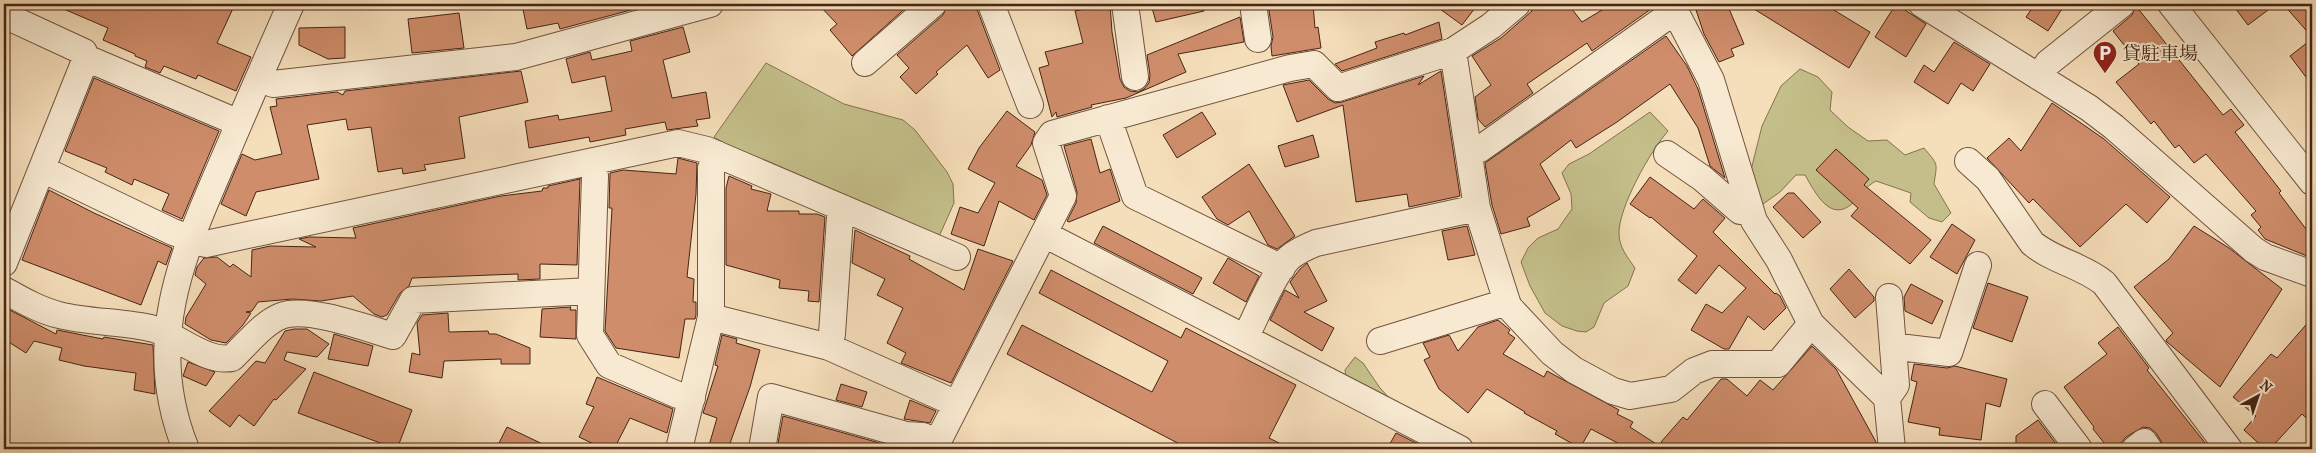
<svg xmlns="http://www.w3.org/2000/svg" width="2316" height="453" font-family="'IM FELL French Canon','Noto Serif JP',serif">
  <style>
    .green { fill: #c4bf8a; stroke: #857250 }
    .building { fill: #cf8d6b; stroke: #462515 }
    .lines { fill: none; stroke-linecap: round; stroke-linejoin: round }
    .minor-casing { stroke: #72533e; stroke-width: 28 }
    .minor { stroke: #f8ead2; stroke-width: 26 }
    .labels { text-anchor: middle; stroke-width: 4; stroke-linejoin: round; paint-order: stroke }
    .poi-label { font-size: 19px; fill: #462515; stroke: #f8ead2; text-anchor: start }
  </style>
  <rect width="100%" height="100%" fill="#f5deba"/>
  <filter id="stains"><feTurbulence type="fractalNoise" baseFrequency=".004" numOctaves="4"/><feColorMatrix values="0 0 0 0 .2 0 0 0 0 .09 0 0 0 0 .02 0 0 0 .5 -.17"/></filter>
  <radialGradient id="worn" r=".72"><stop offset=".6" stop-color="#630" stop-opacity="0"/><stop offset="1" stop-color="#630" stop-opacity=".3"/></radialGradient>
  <path class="green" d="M766 63 844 104 903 120 915 130 947 172 953 184 954 203 937 241 747 157 714 137Z
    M1800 69 1818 77 1832 92 1830 110 1848 127 1868 141 1887 140 1905 155 1924 148C1939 166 1937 162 1934 184L1951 213 1942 222 1929 218 1910 202 1911 193 1876 181C1866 186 1861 195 1853 203 1830 224 1815 192 1805 175H1796L1780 192 1763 204 1755 193 1749 178 1762 126 1781 86Z
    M1650 112 1668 131C1651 150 1618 208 1619 234 1619 247 1628 258 1635 268L1628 286 1604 303 1594 327 1586 332 1577 331 1562 326 1545 313 1530 286 1521 262 1528 248 1538 238 1558 229 1572 209 1571 194 1562 173 1569 164 1589 154Z
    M1355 357 1363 363 1380 388 1394 403 1346 378 1345 370Z"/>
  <path class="building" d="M52 4H235L217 43 251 57 236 91 198 75 196 79 164 66 160 73 145 67 147 61 135 56V54L103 40 108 28Z
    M522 4H637L638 8 560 29 558 23 527 29Z
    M818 4H910L852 56 830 30 837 24Z
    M948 4H975L1000 70 988 78 967 45 936 72 938 74 916 94 900 77 909 68 897 55 943 15Z
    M1110 4 1112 32 1120 79 1124 87 1130 91 1138 92 1144 89 1149 83 1150 75 1147 55 1240 17 1244 42 1178 54 1186 72 1126 98 1091 105 1092 107 1057 117 1056 112 1052 117 1039 68 1049 65 1045 52 1083 43 1075 11Z
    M1151 4H1204V11L1156 22Z
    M1268 4H1313L1315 28 1318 27 1321 48 1272 56 1271 46 1273 37Z
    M1433 4H1478L1462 25Z
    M1532 4H1568L1582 22 1612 4H1658L1592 51 1587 43 1527 84 1533 93 1485 127 1478 119 1475 97 1491 85 1472 56 1501 38 1532 11Z
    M1694 4H1727L1744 44 1731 49 1734 56 1719 62 1704 34Z
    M1746 4H1824L1870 32 1849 68Z
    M1896 4 1926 24 1906 57 1875 37Z
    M2035 4H2065L2048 31 2026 17Z
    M2232 4H2276L2248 25Z
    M2283 4H2312V37Z
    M2136 6 2223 115 2231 109 2244 125 2235 132 2281 191 2279 193 2312 237V258L2265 239 2258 230 2261 227 2251 215 2256 211 2206 154 2194 163 2179 145 2175 148 2154 121 2151 124 2116 82 2139 64 2113 31 2132 15Z
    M459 13 464 48 412 53 408 19Z
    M1439 22 1442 39 1342 71 1335 64 1377 48 1375 42 1404 33 1405 35Z
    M345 27V58L328 59 299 45V28Z
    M683 27 690 52 663 60 672 98 706 92 710 118 696 120 698 126 682 128 667 130 665 122 625 129 626 135 590 142 589 137 529 148 525 121 558 115 559 120 612 111 605 76 572 83 566 59 590 52 592 60 632 51 630 41Z
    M1666 36 1687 66 1698 89 1725 178 1710 166 1698 128 1670 84 1617 122 1576 148 1571 140 1540 164 1560 199 1527 218 1530 226 1501 234 1492 205 1485 163Z
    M2312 39V85L2290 56Z
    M1954 42 1990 64 1973 91 1961 83 1948 104 1914 82 1924 65 1934 72Z
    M521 71 528 102 459 117 465 158 424 165 426 170 403 174 402 168 378 172 371 127 348 130 346 119 307 125 319 179 256 192 246 216 221 204 242 154 255 160 282 154 270 107 277 106 276 99 337 92 343 95 345 91Z
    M1441 71 1460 196 1409 207 1407 194 1356 202 1343 105 1297 122 1283 85 1309 80 1328 99 1335 103 1342 102 1424 76 1418 85Z
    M94 78 219 131 182 219 162 210 169 194 134 179 132 185 105 172 107 168 65 151Z
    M2052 103 2104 139 2170 197 2147 223 2126 204 2080 247 2033 199 2029 203 1987 158 2009 138 2021 151Z
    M1007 111 1035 132 1031 145 1016 166 1042 180 1047 195 1034 220 999 201 984 246 951 234 960 207 978 213 995 183 968 169 979 148Z
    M1202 112 1216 134 1177 158 1163 135Z
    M1313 135 1319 157 1285 167 1278 146Z
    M1091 139 1100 173 1110 169 1120 201 1069 222 1067 221 1076 203 1077 192 1064 146Z
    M1836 149 1869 179 1864 185 1931 240 1910 264 1851 216 1858 208 1816 170Z
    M678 158 697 163 696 194 687 277 694 279 693 302H696V315L695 319H685L679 358 616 348 605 331 612 208H609L610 173 623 170 676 174Z
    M1249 164 1295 236 1277 249 1268 245 1249 211 1228 225 1217 219 1202 197Z
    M729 176 752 186 751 189 771 194 767 211H799V214H817L825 217 819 302 808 301 809 291 779 288 780 280 726 265V188Z
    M1650 177 1694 209 1703 199 1725 218 1713 232 1775 294 1776 293 1780 296 1786 308 1764 330 1748 316 1729 349H1724L1691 330 1706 304 1722 313 1746 288 1719 265 1696 294 1678 280 1697 256 1651 217 1650 218 1630 204Z
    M580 179 577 265 540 264V279L518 280V274L412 278 409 286 400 293 387 315 382 317 374 314 353 296 321 301 292 299 258 302 252 311 246 312 251 313 243 325 226 343 211 340 185 324 186 317 206 284 195 275 197 267 204 258 217 257 230 267 233 264 251 277 252 250 270 246 316 247 299 239 309 237 356 238 353 228 501 196 542 191 543 188H548V186Z
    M49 190 94 213 172 248 166 265 158 261 141 305 22 260Z
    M1788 193H1794L1821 222 1803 238 1773 207Z
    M1952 224 1975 240 1957 274 1930 257Z
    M1103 226 1202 278 1193 294 1094 243Z
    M1467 226 1475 255 1448 260 1442 231Z
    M2194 226 2229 248 2282 289 2220 387 2167 342 2166 340 2173 333 2134 287 2169 259Z
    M855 230 910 256 909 259 964 290 978 249 1013 261 951 383 901 363 906 353 887 343 903 308 877 295 885 279 852 263Z
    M1228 258 1259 276 1246 302 1213 283Z
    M1307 263 1327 301 1304 312 1334 328 1322 351 1270 320 1285 290 1299 298 1290 282 1300 269Z
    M1849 269 1874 297V301L1855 318 1830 289Z
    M1051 270 1181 338 1186 328 1296 385 1269 438 1291 449H1189L1007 354 1022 325 1152 392 1168 361 1039 293Z
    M1988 283 2028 297 2012 342 1973 328Z
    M1911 284 1943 301 1932 324 1905 311 1904 297Z
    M4 307 56 334 57 330 103 339 104 337 153 345 155 394 134 390 136 373 84 366 59 360 62 348 34 341 26 353 4 339Z
    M571 307 570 310H576V339L540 337 542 309Z
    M448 313 449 332 488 331 489 334H496L530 348V364H501V359L444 361 442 378 409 372 412 353 420 355 417 323 422 315Z
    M2312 318V423L2302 414 2270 449H2265L2244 430 2256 416 2233 397 2271 354 2277 358Z
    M1498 320 1510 330 1508 333 1515 338 1503 354 1544 377 1547 371 1619 410 1617 414 1633 422 1630 427 1664 449H1629L1591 429 1580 448 1555 434 1557 431 1524 413 1525 412 1487 389 1468 413 1439 389 1424 360 1430 357 1423 343 1449 335 1458 351 1478 327Z
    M2118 327 2149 368 2147 370 2210 449H2164L2161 441 2156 433 2150 428 2143 427 2126 437 2121 443 2120 449H2109L2093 429 2094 427 2064 387 2107 354 2098 343Z
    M294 329H307L329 344 317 357 287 352 284 360 306 369 276 400 274 399 254 426 239 415 230 427 209 411 256 361 265 363 285 331Z
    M334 334 373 346 368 366 328 359Z
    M722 335 737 339 736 343 760 350 750 387 728 449H708L717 418 703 413 718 366 715 365Z
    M1812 346 1836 369 1876 442 1877 449H1669L1661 442 1683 417 1687 420 1721 379H1727L1747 396 1760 380 1773 390Z
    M188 362 215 372 206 386 183 376Z
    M1914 364 1947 368 1955 366 2007 379 2000 407 1986 403 1981 440 1939 435 1940 428 1908 422 1917 382 1911 380Z
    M314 372 412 410 397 449 298 413Z
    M597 377 673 409 667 433 630 418 614 449H604L579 437 594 407 586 404Z
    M841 384 867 392 862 407 836 400Z
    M910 400 936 411 930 423 904 419Z
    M783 416 901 449H777Z
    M2038 420 2060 449H2021L2016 443V436Z
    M507 427 553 449H496Z
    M1396 433 1428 449H1387Z"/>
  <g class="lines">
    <defs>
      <path id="minor" d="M991 4 1030 105
        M1125 4 1135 77
        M1253 4 1258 39
        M1673 4 1675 11 1711 80 1754 221 1779 260 1811 324 1887 398 1892 449
        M1922 4 2089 108 2114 127 2254 250 2265 257 2312 274
        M2171 4 2312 182
        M4 15 84 52 86 58 239 123
        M1453 51 1477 208 1507 302 1509 307 1552 353 1574 370 1613 391 1630 396 1671 389 1694 371 1712 364H1778L1811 324
        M865 63 933 4
        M2039 77 2048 63 2122 4
        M259 78 273 84 516 57 710 4
        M1108 118 1135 196 1282 268
        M1469 151 1480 149 1675 11
        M1667 154 1702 178 1740 211 1749 208
        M1968 161 1988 179 2032 243C2053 261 2082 265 2104 283L2229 449
        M592 162 595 176 590 335 609 365 678 395 692 398
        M42 169 173 232 206 244 678 143 707 150 957 257
        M1044 234 1460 449
        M4 263 86 58
        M4 290C22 300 39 310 59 315 90 323 124 321 154 329 178 336 206 363 232 358 246 345 263 323 281 316 307 306 366 328 393 336L413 300 591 291
        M711 317 829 347 957 404
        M1245 338C1256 317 1273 274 1289 258 1297 251 1306 247 1316 243L1477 208
        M1380 341 1507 302
        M829 347 832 334 840 217 843 208
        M1893 349 1907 348 1949 353 1978 265
        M1887 398 1896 385 1889 297
        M2045 404 2079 449
        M186 449C142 341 183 253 226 154 247 104 269 54 291 4
        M679 449 711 317V168L717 154
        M762 449 771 397 906 435 923 436 937 443
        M934 449 1063 196 1046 143 1052 134 1290 68 1314 64 1338 88 1453 51 1491 26 1517 4
        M2135 449 2144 442 2149 449"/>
    </defs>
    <use href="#minor" class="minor-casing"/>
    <use href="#minor" class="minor"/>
  </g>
  <defs>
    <symbol id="parking-pin" viewBox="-11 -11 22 30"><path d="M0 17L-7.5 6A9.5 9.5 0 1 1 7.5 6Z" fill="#8f2418" stroke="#f8ead2"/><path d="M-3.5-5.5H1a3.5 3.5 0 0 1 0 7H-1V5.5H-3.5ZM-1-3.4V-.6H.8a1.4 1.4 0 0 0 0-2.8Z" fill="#fff"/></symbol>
  </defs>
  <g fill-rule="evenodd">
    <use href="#parking-pin" x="2091" y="39" width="28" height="38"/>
  </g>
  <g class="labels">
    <g class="poi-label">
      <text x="2122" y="60">貸駐車場</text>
    </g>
  </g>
  <rect width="2316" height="453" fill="none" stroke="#f5deba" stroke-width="20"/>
  <rect x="5" y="5" width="2306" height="443" fill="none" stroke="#462515" stroke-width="2.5"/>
  <rect x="10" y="10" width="2296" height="433" fill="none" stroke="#462515"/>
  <g transform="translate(2258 396) rotate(40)" stroke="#f8ead2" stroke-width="4" paint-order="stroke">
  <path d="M0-4L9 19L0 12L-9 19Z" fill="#462515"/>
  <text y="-8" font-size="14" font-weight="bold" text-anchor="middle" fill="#462515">N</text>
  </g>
  <rect width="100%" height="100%" filter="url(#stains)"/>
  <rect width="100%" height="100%" fill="url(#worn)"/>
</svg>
